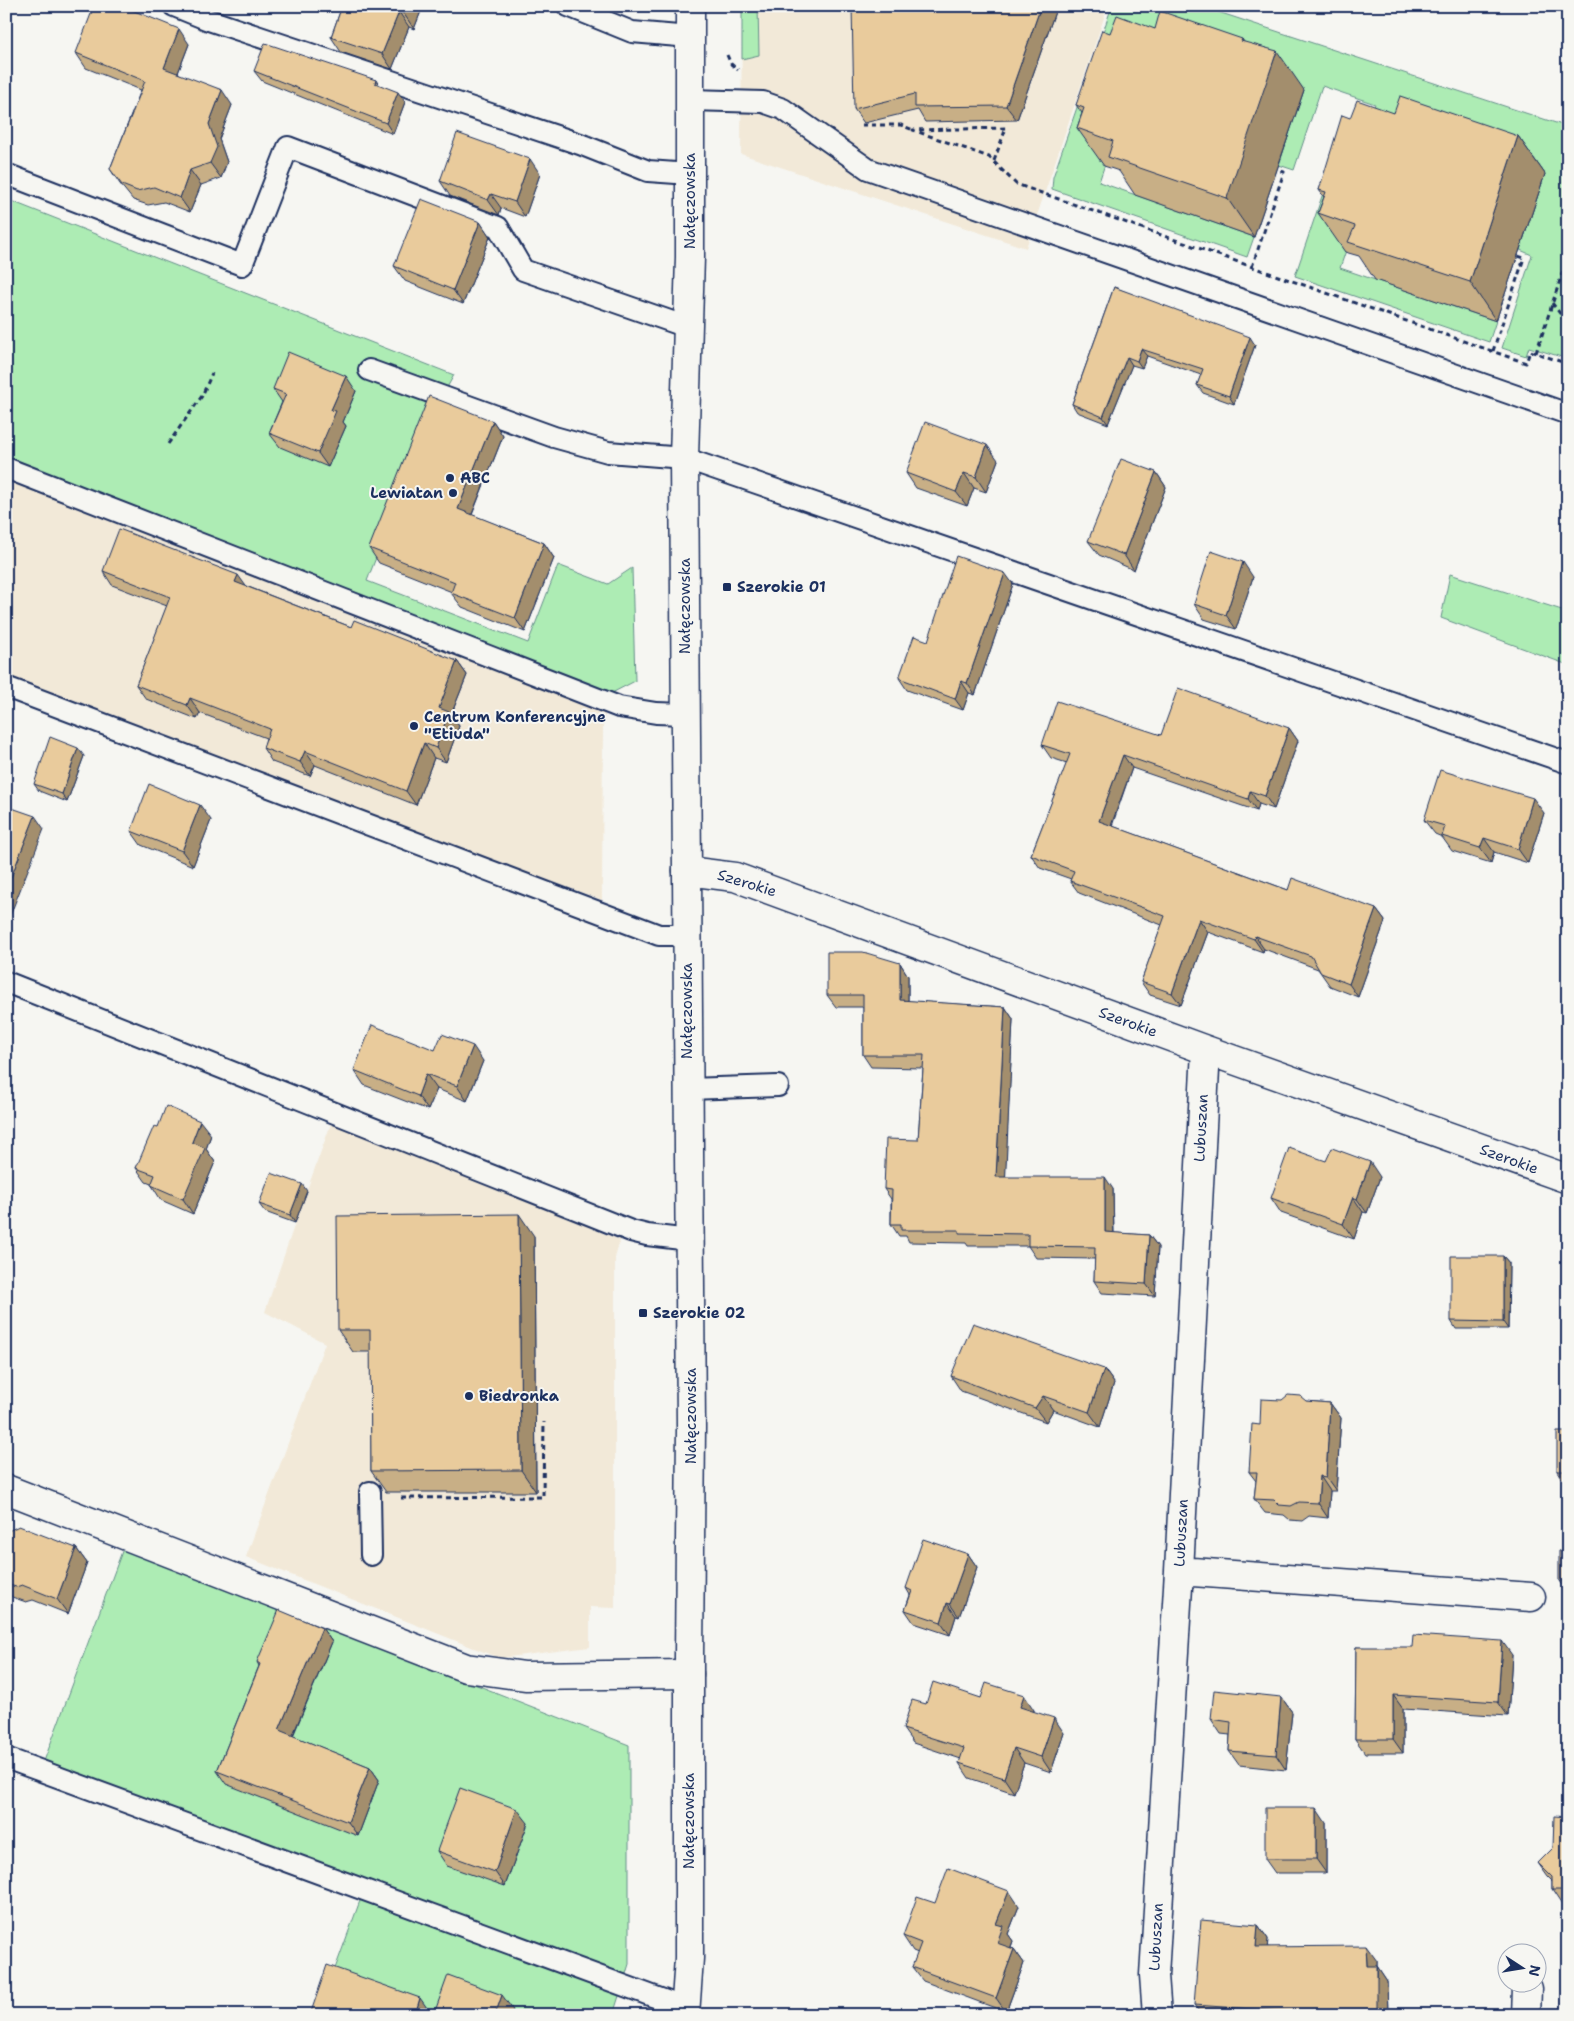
<svg xmlns="http://www.w3.org/2000/svg" width="1574" height="2021" font-family="'Shantell Sans',sans-serif">
  <style>
    .built { fill: #f2e9d8 }
    .green { fill: #adecb4; stroke: #648e89 }
    .lines { fill: none; stroke-linecap: round; stroke-linejoin: round }
    .lane-casing { stroke: #1b2f5e; stroke-width: 24 }
    .street-casing { stroke: #1b2f5e; stroke-width: 31 }
    .secondary-casing { stroke: #1b2f5e; stroke-width: 31 }
    .path { stroke: #1b2f5e; stroke-width: 3; stroke-dasharray: 5 4; stroke-linecap: butt }
    .lane { stroke: #f6f6f2; stroke-width: 20 }
    .street { stroke: #f6f6f2; stroke-width: 28 }
    .secondary { stroke: #f6f6f2; stroke-width: 28 }
    .wall { fill: #c8af86; stroke: #1b2f5e }
    .shaded-wall { fill: #a38e6d; stroke: #1b2f5e }
    .building { fill: #e9cb9c; stroke: #1b2f5e }
    .poi-dot { fill: #1b2f5e; stroke: #f6f6f2; stroke-width: 2 }
    .labels { text-anchor: middle; stroke-width: 4; stroke-linejoin: round; paint-order: stroke }
    .street-label { font-size: 15px; fill: #1b2f5e; stroke: #f6f6f2 }
    .poi-label { font-size: 15px; font-weight: bold; fill: #1b2f5e; stroke: #f6f6f2; text-anchor: start }
  </style>
  <rect width="100%" height="100%" fill="#f6f6f2"/>
  <filter id="ink" filterUnits="userSpaceOnUse"><feTurbulence type="fractalNoise" baseFrequency=".02" numOctaves="2"/><feDisplacementMap in="SourceGraphic" scale="10" xChannelSelector="R" yChannelSelector="G"/><feConvolveMatrix kernelMatrix="1 2 1 2 8 2 1 2 1" color-interpolation-filters="sRGB"/></filter>
  <g filter="url(#ink)">
    <path class="built" d="M742 6H1108L1026 248 741 154Z
      M6 470 608 702 603 726 602 900 438 841 6 680Z
      M333 1118 620 1240 615 1258V1608L590 1607V1647L499 1658 246 1557 325 1343 265 1312 295 1223Z"/>
    <path class="green" d="M742 6H758L759 55 742 59Z
      M1112 6H1200L1568 127V359L1529 347 1526 356 1502 348 1532 255 1520 250 1544 174 1353 230 1340 268 1496 321 1489 342 1295 276 1342 137 1364 134 1375 104 1322 86 1294 170 1279 165 1303 90 1111 146 1099 182 1254 237 1247 257 1052 189 1053 177Z
      M6 199 454 375 429 420 367 581 528 643 558 565 608 584 632 568 635 681 610 694 6 462Z
      M1450 574 1568 612V665L1441 618Z
      M124 1546 629 1745V1964L613 2015H318L361 1898 40 1772Z"/>
    <g class="lines">
      <defs>
        <path id="lane" d="M174 6 206 19 580 144 648 171 690 174
          M568 6 632 32 690 37
          M690 100 763 102 783 109 868 169 1568 414
          M6 174 242 265 288 147 498 227 523 270 687 327
          M369 370 554 437 608 452 684 458 1568 763
          M6 468 619 707 656 713 685 714
          M6 687 659 935H687
          M6 982 631 1231 647 1235 690 1240
          M688 1089 778 1086
          M370 1492 371 1555
          M6 1758 685 2008"/>
        <path id="street" d="M687 871 735 877 1206 1050 1568 1179
          M6 1489 466 1668 525 1676 689 1674
          M1179 1571 1531 1597
          M1157 2015 1154 1975 1179 1571 1206 1050
          M1526 2015 1527 1989"/>
        <path id="secondary" d="M685 2015 689 1958V1656L691 1427 684 458 690 257V6"/>
      </defs>
      <use href="#lane" class="lane-casing"/>
      <use href="#street" class="street-casing"/>
      <use href="#secondary" class="secondary-casing"/>
      <path class="path" d="M727 55 731 64 738 70
        M862 125H901L913 130
        M994 161 1006 128 913 130 989 157 1016 184 1526 363 1530 351 1568 364
        M1252 267 1284 172 1275 169
        M1552 303 1568 324
        M1493 351 1524 258 1515 255
        M1536 353 1568 256
        M168 444 202 396 212 373
        M401 1498 543 1497 544 1422"/>
      <use href="#lane" class="lane"/>
      <use href="#street" class="street"/>
      <use href="#secondary" class="secondary"/>
    </g>
    <path class="wall" d="M342 6H423L414 29 409 27 392 69 341 52 331 37Z
      M1057 6 1017 120 925 122 918 110 864 123 854 109Z
      M1155 29 1244 42 1304 90 1254 237 1135 195 1119 171 1104 166 1077 128 1082 113 1076 105 1110 33Z
      M189 44 178 73 232 105 219 139 227 162 221 178 201 185 190 212 164 202 148 205 133 200 120 184 110 169 141 90 86 68 76 53Z
      M254 71 376 80 379 85 405 102 393 134 262 81Z
      M1394 113 1518 136 1545 174 1496 321 1375 280 1359 256 1345 252 1318 213 1324 197 1319 190 1350 118Z
      M540 174 525 217 501 208 499 215 450 196 440 181Z
      M480 222 490 237 463 304 405 281 394 266Z
      M1114 287 1255 345 1234 404 1203 393 1197 385 1201 375 1147 356 1142 368 1132 365 1108 424 1077 412 1072 404Z
      M273 389 356 391 343 422 346 426 328 467 280 447 269 433 282 402Z
      M493 421 503 436 472 515 544 543 554 558 525 632 462 607 451 593 452 592 379 563 369 548Z
      M998 460 986 492 974 488 967 506 916 488 906 473Z
      M1156 472 1166 487 1134 570 1099 555 1088 541Z
      M103 571 246 586 351 627 457 661 467 675 451 715 459 726 446 762 434 758 416 805 315 765 310 776 272 762 263 748 266 738 200 713 197 719 146 699 136 685 167 606 112 585Z
      M1253 577 1236 629 1204 619 1194 604Z
      M1013 584 975 695 969 693 963 710 907 690 899 678 928 641Z
      M1289 728 1298 741 1274 809 1259 804 1257 811 1132 768 1112 826 1288 890 1376 909 1385 921 1358 997 1330 986 1318 969 1264 949 1263 952 1208 932 1181 1005 1150 995 1141 982 1162 925 1079 893 1070 881 1071 879 1040 868 1031 855 1067 763 1051 758 1042 745 1161 735Z
      M84 756 67 802 39 791 34 784Z
      M1544 813 1528 863 1494 852 1491 863 1452 851 1442 837 1435 834 1424 820Z
      M211 820 193 866 141 845 131 831Z
      M900 963 908 976V1001L1005 1007 1013 1019 1005 1177 1113 1189 1114 1233 1149 1235 1158 1247 1155 1296 1102 1293 1094 1281 1095 1259 1036 1258 1028 1246H968L966 1243 909 1242 906 1236H899L891 1224V1199L884 1189 918 1140 923 1068 871 1067 863 1055V1007H836L827 995Z
      M435 1050 483 1061 467 1101 437 1089 428 1110 364 1085 354 1070Z
      M158 1127 211 1135 206 1149 215 1162 193 1214 161 1200 151 1184 146 1182 136 1168Z
      M1326 1161 1380 1177 1367 1213 1363 1212 1354 1239 1281 1213 1271 1198Z
      M307 1191 295 1223 265 1212 259 1204Z
      M534 1236 536 1492H386L371 1471V1352H353L338 1330Z
      M1503 1256 1509 1263 1508 1329H1456L1451 1321Z
      M1104 1369 1114 1383 1100 1427 1053 1410 1046 1422 961 1391 951 1376Z
      M1306 1401 1330 1403 1341 1418 1336 1491H1330L1328 1518 1309 1516 1302 1521 1290 1520 1284 1515 1265 1513 1254 1499 1256 1481 1249 1472 1260 1425Z
      M1568 1432V1479H1562L1557 1471Z
      M1568 1525V1594L1559 1581 1567 1551Z
      M6 1532 76 1548 87 1563 68 1614 33 1600 26 1602 12 1597 6 1589Z
      M968 1554 977 1567 959 1617 956 1616 950 1635 914 1623 905 1610 910 1595 906 1588Z
      M322 1628 332 1642 293 1736 370 1767 379 1780 358 1836 226 1784 217 1771 259 1666 257 1662Z
      M1356 1647 1512 1655 1508 1716 1403 1709V1753H1365L1355 1739Z
      M1281 1697 1292 1712 1286 1770 1239 1765 1229 1751 1230 1735 1221 1734 1211 1719Z
      M981 1698 1034 1710V1712L1064 1733 1051 1772 1024 1763 1014 1793 969 1778 959 1763 961 1759 913 1743 903 1729 926 1704Z
      M1568 1817V1905H1562L1552 1890V1881L1548 1877 1538 1863 1553 1848Z
      M528 1823 505 1886 447 1866 437 1851Z
      M1326 1823V1873H1275L1265 1859Z
      M935 1903 1019 1906 1008 1934 1013 1941 1011 1947 1014 1949 1024 1963 1006 2012 923 1981 912 1967 918 1953 913 1951 903 1936Z
      M1258 1925 1268 1939 1267 1947 1377 1961V1966L1387 1981 1388 2015H1202L1194 2005Z"/>
    <path class="shaded-wall" d="M407 6H423L414 29 404 14Z
      M1041 6H1057L1017 120 1006 106Z
      M399 12 409 27 392 69 382 54Z
      M179 29 189 44 174 83 164 68Z
      M1242 39 1268 77 1277 51 1304 90 1254 237 1227 198Z
      M222 90 232 105 219 139 227 162 221 178 210 163 209 124Z
      M398 92 405 102 393 134 386 123Z
      M1518 136 1545 174 1496 321 1470 282Z
      M530 159 540 174 525 217 515 202Z
      M190 170 201 185 190 212 180 198Z
      M491 194 501 208 499 215 488 200Z
      M480 222 490 237 463 304 453 290Z
      M1250 337 1255 345 1234 404 1229 396Z
      M1141 349 1147 356 1142 368 1137 361Z
      M1127 357 1132 365 1108 424 1103 417Z
      M346 376 356 391 343 422 346 426 328 467 318 453 331 410Z
      M493 421 503 436 468 524 458 509Z
      M987 445 998 460 986 492 976 477Z
      M1156 472 1166 487 1134 570 1124 555Z
      M964 473 974 488 967 506 956 492Z
      M544 543 554 558 525 632 515 618Z
      M1243 562 1253 577 1236 629 1226 615Z
      M1005 573 1013 584 975 695 967 683Z
      M238 575 248 589 235 582Z
      M457 661 467 675 451 715 459 726 446 762 436 748 439 708Z
      M961 681 969 693 963 710 955 699Z
      M190 698 200 713 197 719 187 705Z
      M1289 728 1298 741 1274 809 1265 796Z
      M424 743 434 758 416 805 406 791Z
      M78 748 84 756 67 802 62 794Z
      M305 751 315 765 310 776 300 762Z
      M1123 755 1132 768 1108 834 1099 821Z
      M1250 791 1259 804 1257 811 1248 799Z
      M1533 798 1544 813 1528 863 1518 849Z
      M200 805 211 820 193 866 182 851Z
      M35 816 44 829 6 926V890Z
      M1484 838 1494 852 1491 863 1480 848Z
      M1376 909 1385 921 1358 997 1349 984Z
      M1199 919 1208 932 1181 1005 1172 993Z
      M1255 936 1264 949 1263 952 1254 939Z
      M900 963 908 976V1012L900 1000Z
      M1005 1007 1013 1019 1005 1189 996 1177Z
      M473 1046 483 1061 467 1101 457 1086Z
      M426 1074 437 1089 428 1110 418 1096Z
      M200 1121 211 1135 206 1149 215 1162 193 1214 183 1199 192 1142Z
      M1370 1162 1380 1177 1367 1213 1357 1199Z
      M1105 1177 1113 1189 1114 1245 1105 1232Z
      M302 1184 307 1191 295 1223 290 1215Z
      M1353 1197 1363 1212 1354 1239 1343 1224Z
      M519 1214 534 1236 536 1492 521 1470Z
      M1149 1235 1158 1247 1155 1296 1146 1284Z
      M1503 1256 1509 1263 1508 1329 1503 1322Z
      M1104 1369 1114 1383 1100 1427 1089 1412Z
      M1043 1396 1053 1410 1046 1422 1035 1408Z
      M1330 1403 1341 1418 1336 1491 1326 1477Z
      M1320 1476 1330 1491 1328 1518 1318 1503Z
      M76 1548 87 1563 68 1614 57 1599Z
      M968 1554 977 1567 959 1617 950 1604Z
      M947 1603 956 1616 950 1635 941 1622Z
      M322 1628 332 1642 289 1744 279 1730Z
      M1502 1641 1512 1655 1508 1716 1498 1702Z
      M1024 1695 1034 1710 1030 1722 1020 1707Z
      M1393 1695 1403 1709V1753L1393 1739Z
      M1281 1697 1292 1712 1286 1770 1276 1755Z
      M1054 1718 1064 1733 1051 1772 1041 1757Z
      M1014 1748 1024 1763 1014 1793 1004 1778Z
      M370 1767 379 1780 358 1836 348 1822Z
      M1316 1808 1326 1823V1873L1316 1859Z
      M517 1809 528 1823 505 1886 495 1872Z
      M1009 1891 1019 1906 1008 1934 1013 1941 1007 1957 997 1943 996 1924Z
      M1258 1925 1268 1939 1266 1962 1256 1947Z
      M1366 1946 1377 1961V1978V1966L1387 1981 1388 2015H1377L1367 1966Z
      M1014 1949 1024 1963 1006 2012 996 1998Z
      M502 1995 513 2010 511 2015H495Z
      M420 1998 432 2015H415Z"/>
    <path class="building" d="M94 6H122L179 29 164 68 222 90 209 124 217 147 210 163 190 170 180 198 154 187 137 191 122 185 110 169 145 81 76 53Z
      M342 6H407L404 14 399 12 382 54 331 37Z
      M852 6H1041L1006 106 915 107V94L854 109Z
      M1160 11 1242 39 1241 41 1277 51 1227 198 1108 157 1113 141 1077 128 1084 108 1076 105 1102 30 1110 33 1117 15 1155 29Z
      M265 43 376 80 375 83 398 92 386 123 254 71Z
      M1400 96 1518 136 1470 282 1348 242 1355 226 1318 213 1326 192 1319 190 1342 115 1350 118 1357 100 1394 113Z
      M457 133 530 159 515 202 491 194 488 200 440 181Z
      M421 199 480 222 453 290 394 266Z
      M1114 287 1250 337 1229 396 1197 385 1203 369 1141 349 1137 361 1127 357 1103 417 1072 404Z
      M288 352 346 376 331 410 336 411 318 453 269 433 286 394 273 389Z
      M429 396 493 421 458 509 544 543 515 618 451 593 455 582 369 548Z
      M925 422 987 445 976 477 964 473 956 492 906 473Z
      M1121 459 1156 472 1124 555 1088 541Z
      M119 529 238 575 235 582 351 627 354 620 457 661 439 708 449 712 436 748 424 743 406 791 305 751 300 762 263 748 270 729 190 698 187 705 136 685 170 597 103 571Z
      M1211 551 1243 562 1226 615 1194 604Z
      M956 556 1005 573 967 683 961 681 955 699 899 678 914 636 928 641Z
      M1178 688 1289 728 1265 796 1250 791 1248 799 1123 755 1099 821 1288 890 1292 878 1376 909 1349 984 1321 973 1311 956 1255 936 1254 939 1199 919 1172 993 1141 982 1165 916 1070 881 1074 871 1031 855 1070 754 1042 745 1057 701 1161 735Z
      M50 737 78 748 62 794 34 784Z
      M1440 770 1533 798 1518 849 1484 838 1480 848 1442 836 1445 826 1424 820Z
      M149 784 200 805 182 851 131 831Z
      M6 806 35 816 6 890Z
      M827 952H863L900 963V1000L1005 1007 996 1177H1105V1232L1149 1235 1146 1284 1094 1281 1095 1247 1028 1246V1234L959 1233V1230H901V1224H891L892 1190 884 1189 886 1139 918 1140 924 1055H863V995H827Z
      M372 1025 435 1050 442 1034 473 1046 457 1086 426 1074 418 1096 354 1070Z
      M166 1106 200 1121 192 1142 205 1148 183 1199 151 1185 155 1175 136 1168 154 1126 158 1127Z
      M1289 1148 1326 1161 1332 1148 1370 1162 1357 1199 1353 1197 1343 1224 1271 1198Z
      M271 1173 302 1184 290 1215 259 1204Z
      M519 1214 521 1470 371 1471 370 1330H338L337 1216Z
      M1451 1256H1503V1322L1451 1321Z
      M973 1323 1104 1369 1089 1412 1043 1396 1035 1408 951 1376Z
      M1288 1395 1300 1396 1306 1401 1330 1403 1326 1477 1320 1476 1318 1503 1299 1502 1291 1506 1279 1505 1274 1500 1254 1499 1257 1472H1249L1252 1424 1260 1425 1261 1399 1282 1400Z
      M1557 1432H1568V1471H1557Z
      M1567 1525 1568 1581H1559V1551H1567Z
      M19 1526 76 1548 57 1599 22 1585 16 1587 6 1584V1532Z
      M923 1539 968 1554 950 1604 947 1603 941 1622 905 1610 912 1591 906 1588Z
      M279 1610 322 1628 279 1730 370 1767 348 1822 217 1771 260 1664 257 1662Z
      M1413 1635 1502 1641 1498 1702 1393 1695V1739H1355L1356 1647H1412Z
      M933 1682 981 1698 986 1683 1024 1695 1020 1707 1054 1718 1041 1757 1014 1748 1004 1778 959 1763 964 1748 903 1729 912 1700 926 1704Z
      M1214 1690 1281 1697 1276 1755 1229 1751 1231 1722 1211 1719Z
      M460 1788 517 1809 495 1872 437 1851Z
      M1265 1808H1316V1859H1265Z
      M1554 1816 1568 1817V1890H1552V1877L1538 1863 1553 1848Z
      M948 1868 1009 1891 996 1924 1003 1926 997 1943 1014 1949 996 1998 912 1967 921 1943 903 1936 917 1897 935 1903Z
      M1201 1920 1258 1925 1256 1947 1366 1946 1367 1966H1377V2015H1296V2012L1194 2005Z
      M327 1965 420 1998 415 2015H310Z
      M448 1975 502 1995 495 2015H436L434 2014Z"/>
  </g>
  <g class="poi-dot">
    <circle cx="450" cy="478" r="5"/>
    <circle cx="453" cy="493" r="5"/>
    <rect x="722" y="582" width="10" height="10" rx="2.5"/>
    <circle cx="414" cy="726" r="5"/>
    <rect x="638" y="1308" width="10" height="10" rx="2.5"/>
    <circle cx="469" cy="1396" r="5"/>
  </g>
  <g class="labels">
    <g class="street-label">
      <text transform="translate(690 201) rotate(-90)" y="5">Nałęczowska</text>
      <text transform="translate(685 606) rotate(-90)" y="5">Nałęczowska</text>
      <text transform="translate(747 883) rotate(17)" y="5">Szerokie</text>
      <text transform="translate(687 1011) rotate(-90)" y="5">Nałęczowska</text>
      <text transform="translate(1128 1022) rotate(20)" y="5">Szerokie</text>
      <text transform="translate(1201 1128) rotate(-87)" y="5">Lubuszan</text>
      <text transform="translate(1509 1159) rotate(20)" y="5">Szerokie</text>
      <text transform="translate(691 1416) rotate(-90)" y="5">Nałęczowska</text>
      <text transform="translate(1181 1533) rotate(-87)" y="5">Lubuszan</text>
      <text transform="translate(689 1821) rotate(-90)" y="5">Nałęczowska</text>
      <text transform="translate(1156 1937) rotate(-87)" y="5">Lubuszan</text>
    </g>
    <g class="poi-label">
      <text x="460" y="483">ABC</text>
      <text x="443" y="498" text-anchor="end">Lewiatan</text>
      <text x="737" y="592">Szerokie 01</text>
      <text x="424" y="722">Centrum Konferencyjne<tspan x="424" dy="17">"Etiuda"</tspan></text>
      <text x="653" y="1318">Szerokie 02</text>
      <text x="479" y="1401">Biedronka</text>
    </g>
  </g>
  <rect width="1574" height="2021" fill="none" stroke="#f6f6f2" stroke-width="25"/>
  <rect x="12" y="12" width="1549" height="1996" fill="none" stroke="#1b2f5e" stroke-width="2" filter="url(#ink)"/>
  <g transform="translate(1522 1968) rotate(102)"><circle r="24" fill="#f6f6f2" stroke="#9ea6b7"/>
  <path d="M0-4L9 19L0 12L-9 19Z" fill="#1b2f5e"/>
  <text y="-8" font-size="14" font-weight="bold" text-anchor="middle" fill="#1b2f5e">N</text>
  </g>
</svg>
